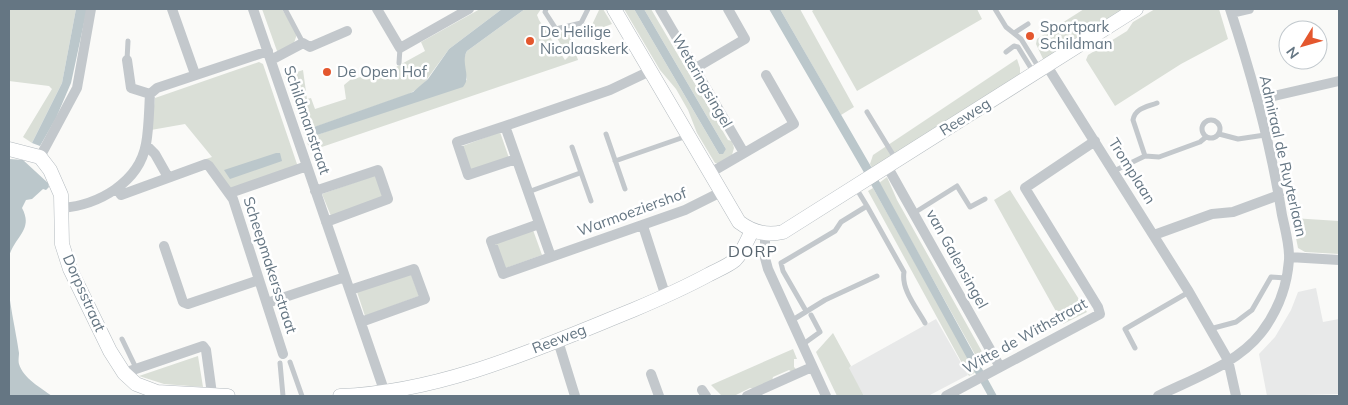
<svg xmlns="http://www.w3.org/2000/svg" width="1348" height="405" font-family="Mulish,sans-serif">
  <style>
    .built { fill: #e8e9e9 }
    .green { fill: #dadfd7 }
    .water { fill: #bbc7cb }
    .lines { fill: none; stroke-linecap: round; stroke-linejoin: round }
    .secondary-casing { stroke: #b3babf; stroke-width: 15 }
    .lane { stroke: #c3c8cc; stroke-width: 5 }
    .street { stroke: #c3c8cc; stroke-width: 10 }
    .secondary { stroke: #fff; stroke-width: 14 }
    .poi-dot { fill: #e4572e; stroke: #fff; stroke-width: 2 }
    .labels { text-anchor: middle; stroke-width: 5; stroke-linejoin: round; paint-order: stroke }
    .poi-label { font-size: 15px; fill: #657683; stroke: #fff; text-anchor: start }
    .street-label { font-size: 15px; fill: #657683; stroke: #fff }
    .neighbourhood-label { font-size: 16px; letter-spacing: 1px; fill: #57646e; stroke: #fff }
  </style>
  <rect width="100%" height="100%" fill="#fafaf8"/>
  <path class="built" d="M1316 288 1323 322 1339 319V394L1267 396 1259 354 1275 337 1291 310 1298 292Z
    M936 319 968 375 930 395 864 396 848 368Z"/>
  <path class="green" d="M9 9H76L62 83 32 143 23 137 52 89 49 86 9 81Z
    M262 9H282L297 34 294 43 280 51H277Z
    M480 9H502L449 49 422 86 409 94 315 127 317 135 467 80 463 60 467 51 525 9H541L537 15 539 20 565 60 568 57 553 31C562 34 573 30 582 28L584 23 591 27 599 10 597 9H603L612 24 571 39 578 60 310 151 285 76 303 70 307 99 311 98 315 109 346 99 344 85 350 80 374 73 378 77 425 51 421 42Z
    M624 9H634L719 154 726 149 644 9H651L728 140 732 141 734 148 732 155 719 163H715L697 133 688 110 676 89 660 70Z
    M780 9H800L854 107 841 115Z
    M815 9H977L982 19 857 91 812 11Z
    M1084 9H1126L1044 61 1036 44 1037 39Z
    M1155 9H1219L1228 39 1181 64 1115 106 1086 60 1088 55 1127 31 1133 22Z
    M1017 59 1020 68V74L873 170 870 164 873 155Z
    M259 62 263 64 298 167 230 190 206 159 212 157 185 124 151 130 155 98Z
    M500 132 509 158 469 171 460 147Z
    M376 175 384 197 331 216 322 194Z
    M887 177 897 200 985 357 989 355 988 364 982 367 879 183Z
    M873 188 976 372 969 376 868 191Z
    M1010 190 1087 312 1063 324 994 200Z
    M1292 218 1339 221V254L1305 252 1298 248Z
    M533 230 542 255 503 269 495 243Z
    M411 274 419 296 365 316 357 292Z
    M833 333 851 366 849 368 864 396H837L816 352Z
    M793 349 797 359H794V367L797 370 792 372 789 370 773 377 772 381 754 389 750 388 734 396H722L711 385Z
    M198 356 203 387 164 384 139 376Z"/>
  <path class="water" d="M76 9H87L71 83 56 118 40 146 32 143 62 83Z
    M502 9H525L467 51C460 63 472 77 463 87L317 135 314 127 413 92 428 79 449 49Z
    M634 9H644L726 149 723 154H719Z
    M769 9H780L873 170 997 396H988L873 188Z
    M276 153H280L282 161 230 179 224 170Z
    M9 159 23 160 48 183 49 187 46 190 43 189 32 199 26 200 22 208C34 230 14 237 9 257 3 279 16 329 19 353 19 356 18 361 19 364 23 378 41 388 52 396H9Z"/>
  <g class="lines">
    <defs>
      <path id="secondary" d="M614 9 739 222C752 232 766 236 783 232L1136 9
        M9 149 40 157 50 170 61 195 62 244 70 269 110 351 124 373 136 384 157 392 228 396
        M340 396C443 392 539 348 633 310 659 299 684 288 708 275 717 270 728 266 735 260 743 252 747 240 752 231"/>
    </defs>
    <use href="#secondary" class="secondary-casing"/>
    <path class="lane" d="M285 9 303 43
      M546 9 545 12 556 29 581 23 588 9
      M995 9 1006 27 1021 39 1039 68
      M1014 33 1028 24
      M1006 52 1014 46 1018 47 1034 73
      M127 60 128 41
      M399 63 400 48
      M867 112 895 158
      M1202 129a9 9 0 1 1 18 0a9 9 0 1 1-18 0Z
      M606 134 625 189
      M1219 134 1238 139 1265 135
      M572 147 591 201
      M1145 156 1133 120C1135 108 1147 107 1157 103
      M615 161 687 136
      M1114 171 1145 156 1159 157 1200 142 1206 137
      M528 192 580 173
      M867 206 904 272C901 289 916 307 925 323
      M914 213 957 186 970 207 985 199
      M806 311 783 271 781 263 835 231 841 222 867 206 856 188
      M791 321 825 300 877 276
      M1210 329 1236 322 1252 310 1271 277 1286 278
      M122 339 136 368
      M802 345 820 332 811 315
      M1135 348 1125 329 1189 292
      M290 362 302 396
      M280 363 283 396"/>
    <path class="street" d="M172 9 195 74
      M253 9 385 393
      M377 9 400 48 469 9
      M660 9 744 153
      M1232 13 1249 9
      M127 60 131 88 150 94 157 88 268 51
      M271 60 303 43 310 47 347 31
      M1047 66 1189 292 1228 360 1236 396
      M694 69 745 39 728 9
      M650 71 610 90 505 126 551 257 685 210 721 192
      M1257 100 1339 81
      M505 126 457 142 468 175 516 159
      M146 145 155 154 168 177
      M40 157 77 88 91 9
      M887 166 1000 367
      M710 173 794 124 766 75
      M117 189 121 195 206 164 209 166 233 199 283 354
      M315 191 378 170 388 199 326 222
      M230 193 307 166
      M62 208C98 205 139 183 146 144 149 128 149 110 150 94
      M539 224 491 241 503 274 551 257
      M643 226 666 297
      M765 234V258L768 269 826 396
      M1154 235 1212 214 1233 212 1279 195
      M164 246 183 302 188 304 259 280
      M1289 257 1339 260
      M350 290 414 269 425 299 361 322
      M267 303 345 277
      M558 341 575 396
      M124 373 203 346 206 350 212 394
      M651 374 659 396
      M702 390 706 396
      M747 396 812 367
      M946 396 1100 314 1098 307 1025 188 1095 141
      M1158 396C1192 379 1237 364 1261 333 1278 311 1287 287 1289 260 1290 246 1285 229 1282 215 1271 145 1252 76 1230 9"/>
    <use href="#secondary" class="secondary"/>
  </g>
  <g class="poi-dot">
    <circle cx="1030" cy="36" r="5"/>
    <circle cx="530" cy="41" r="5"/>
    <circle cx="327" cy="72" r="5"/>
  </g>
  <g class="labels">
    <g class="poi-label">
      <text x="1040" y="32">Sportpark<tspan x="1040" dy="17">Schildman</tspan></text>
      <text x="540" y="37">De Heilige<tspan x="540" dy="17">Nicolaaskerk</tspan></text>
      <text x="337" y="77">De Open Hof</text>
    </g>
    <g class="street-label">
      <text transform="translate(702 81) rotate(60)" y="5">Weteringsingel</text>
      <text transform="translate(965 117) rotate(-32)" y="5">Reeweg</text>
      <text transform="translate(307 120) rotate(71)" y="5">Schildmanstraat</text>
      <text transform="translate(1283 156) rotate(77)" y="5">Admiraal de Ruyterlaan</text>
      <text transform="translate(1132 171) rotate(58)" y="5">Tromplaan</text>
      <text transform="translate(632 212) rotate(-20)" y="5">Warmoeziershof</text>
      <text transform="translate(957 259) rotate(61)" y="5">van Galensingel</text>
      <text transform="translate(270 265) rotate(72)" y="5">Scheepmakersstraat</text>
      <text transform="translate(84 293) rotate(66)" y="5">Dorpsstraat</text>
      <text transform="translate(1025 336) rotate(-29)" y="5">Witte de Withstraat</text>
      <text transform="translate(559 339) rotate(-21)" y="5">Reeweg</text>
    </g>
    <g class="neighbourhood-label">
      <text x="753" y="257">DORP</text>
    </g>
  </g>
  <rect width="1348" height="405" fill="none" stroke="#657683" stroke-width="20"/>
  <g transform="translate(1303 45) rotate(233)"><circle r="24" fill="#ffffff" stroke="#c1c8cd"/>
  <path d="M0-4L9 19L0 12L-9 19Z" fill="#e4572e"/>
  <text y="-8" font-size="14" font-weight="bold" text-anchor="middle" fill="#657683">N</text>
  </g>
</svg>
